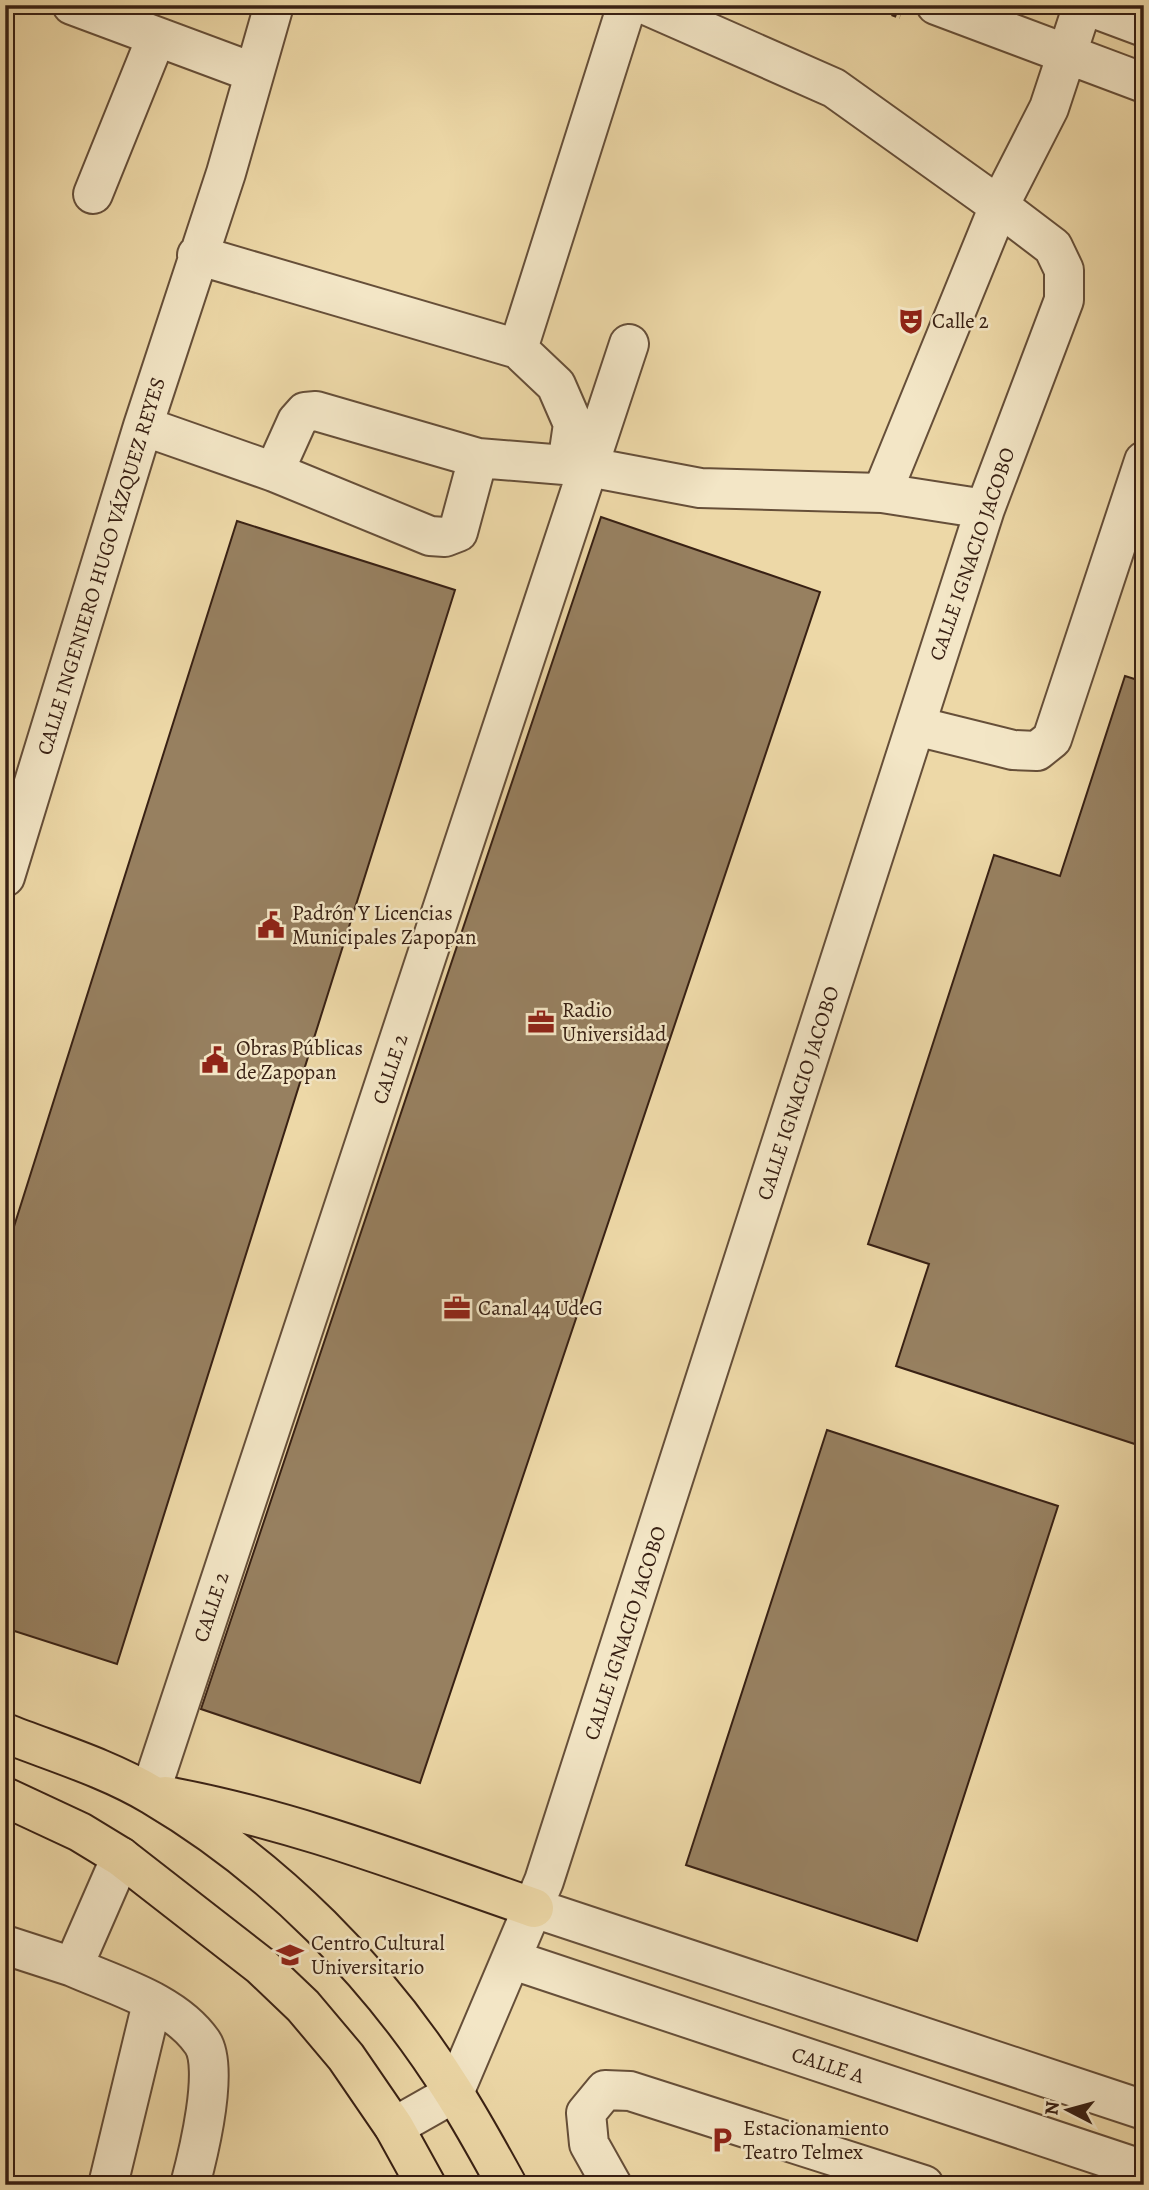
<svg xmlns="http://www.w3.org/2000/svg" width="1149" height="2190" font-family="Alegreya,serif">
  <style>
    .building { fill: #978060; stroke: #392114; stroke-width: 2 }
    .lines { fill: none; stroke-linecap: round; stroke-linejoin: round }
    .minor-casing { stroke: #664f39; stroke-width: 42 }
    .major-casing { stroke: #392114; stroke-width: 42 }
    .path { stroke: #392114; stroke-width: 4.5; stroke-dasharray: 5 3.5; stroke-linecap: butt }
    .minor { stroke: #f3e6c6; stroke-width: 38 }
    .major { stroke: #edd8a7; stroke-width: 38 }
    .labels { text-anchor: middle; stroke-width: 5; stroke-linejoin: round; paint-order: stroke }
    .poi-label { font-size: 21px; fill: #392114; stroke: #f3e6c6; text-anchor: start }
    .street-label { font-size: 21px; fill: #392114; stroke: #f3e6c6 }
  </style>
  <rect width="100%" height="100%" fill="#edd8a7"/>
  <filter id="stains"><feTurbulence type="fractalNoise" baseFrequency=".00286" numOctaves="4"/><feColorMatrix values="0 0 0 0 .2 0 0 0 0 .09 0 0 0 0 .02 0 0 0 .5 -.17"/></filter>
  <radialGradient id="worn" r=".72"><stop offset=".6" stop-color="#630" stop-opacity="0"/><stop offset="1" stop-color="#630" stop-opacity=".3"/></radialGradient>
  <path class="building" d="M601 517 820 592 420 1783 201 1709Z
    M237 521 455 590 117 1664 5 1628V1255Z
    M1125 676 1144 682V1447L896 1366 929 1264 868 1244 994 855 1060 876Z
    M827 1430 1058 1506 917 1941 686 1865Z"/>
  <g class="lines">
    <defs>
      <path id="minor" d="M72 5 252 72
        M646 5 834 88 999 206 882 493
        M936 5 1144 83
        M1085 5 1144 27
        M93 194 156 38
        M197 255 518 349 556 385 573 424 567 465
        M518 349 627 5
        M143 426 274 472 297 421 305 412 316 411 478 458 589 467 700 488 882 493 985 509
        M274 472 430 536 445 537 458 532 478 458
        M916 726 1013 750 1037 751 1052 739 1144 461
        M5 877 143 426 226 173 274 5
        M150 1793 629 344
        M534 1908 1144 2110
        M5 1945 73 1967 121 1857
        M513 1960 1144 2170
        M73 1967C116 1986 174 2002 202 2042 220 2067 198 2155 190 2185
        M394 2127 454 2093 544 1881 985 509 1064 300V270L1053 247 999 206 1049 108 1083 5
        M108 2185 152 2003
        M612 2185 589 2144 586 2113 605 2090 630 2091 924 2185"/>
      <path id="major" d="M5 1733C53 1752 107 1768 152 1795 274 1867 379 1973 454 2093 473 2123 490 2154 507 2185
        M165 1796C292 1819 412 1866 534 1908
        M5 1797 80 1832 121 1857 261 1966 303 2006 346 2057 394 2127 426 2185"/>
    </defs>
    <use href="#minor" class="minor-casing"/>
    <use href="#major" class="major-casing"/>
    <path class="path" d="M868 5 900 17"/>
    <use href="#minor" class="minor"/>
    <use href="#major" class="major"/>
  </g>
  <defs>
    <symbol id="theatre-bare" viewBox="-9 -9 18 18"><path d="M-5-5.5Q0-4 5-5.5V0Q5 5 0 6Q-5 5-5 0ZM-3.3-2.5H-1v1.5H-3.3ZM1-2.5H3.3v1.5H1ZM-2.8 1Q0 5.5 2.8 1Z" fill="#8f2418" stroke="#f3e6c6" stroke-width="2.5" paint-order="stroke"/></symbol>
    <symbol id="civic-bare" viewBox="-9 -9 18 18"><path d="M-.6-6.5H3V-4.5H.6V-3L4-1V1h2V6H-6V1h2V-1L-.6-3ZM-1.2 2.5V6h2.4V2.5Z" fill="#8f2418" stroke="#f3e6c6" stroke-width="2.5" paint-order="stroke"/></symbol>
    <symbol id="office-bare" viewBox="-9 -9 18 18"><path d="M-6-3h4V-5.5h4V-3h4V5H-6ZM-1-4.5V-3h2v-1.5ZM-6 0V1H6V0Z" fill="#8f2418" stroke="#f3e6c6" stroke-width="2.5" paint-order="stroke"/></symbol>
    <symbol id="university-bare" viewBox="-9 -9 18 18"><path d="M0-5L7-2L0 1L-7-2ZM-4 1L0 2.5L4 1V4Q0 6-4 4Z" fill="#8f2418" stroke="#f3e6c6" stroke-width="2.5" paint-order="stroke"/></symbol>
    <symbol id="parking-bare" viewBox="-9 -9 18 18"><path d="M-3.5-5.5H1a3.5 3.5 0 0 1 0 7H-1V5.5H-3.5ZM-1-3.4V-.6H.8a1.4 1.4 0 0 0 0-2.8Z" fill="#8f2418" stroke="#f3e6c6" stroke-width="2.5" paint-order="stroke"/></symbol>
  </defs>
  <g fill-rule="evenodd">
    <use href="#theatre-bare" x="892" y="302" width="38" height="38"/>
    <use href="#civic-bare" x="252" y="906" width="38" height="38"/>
    <use href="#office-bare" x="522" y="1003" width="38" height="38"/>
    <use href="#civic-bare" x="196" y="1041" width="38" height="38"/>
    <use href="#office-bare" x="438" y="1289" width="38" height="38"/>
    <use href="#university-bare" x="271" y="1936" width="38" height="38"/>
    <use href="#parking-bare" x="703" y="2121" width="38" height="38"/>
  </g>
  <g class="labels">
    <g class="poi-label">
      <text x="932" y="328">Calle 2</text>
      <text x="292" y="920">Padrón Y Licencias<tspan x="292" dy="24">Municipales Zapopan</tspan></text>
      <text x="562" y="1017">Radio<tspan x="562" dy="24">Universidad</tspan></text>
      <text x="236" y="1055">Obras Públicas<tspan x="236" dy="24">de Zapopan</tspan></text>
      <text x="478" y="1315">Canal 44 UdeG</text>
      <text x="311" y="1950">Centro Cultural<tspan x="311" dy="24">Universitario</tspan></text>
      <text x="743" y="2135">Estacionamiento<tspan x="743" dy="24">Teatro Telmex</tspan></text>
    </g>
    <g class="street-label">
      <text transform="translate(972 554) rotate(-71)" y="7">CALLE IGNACIO JACOBO</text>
      <text transform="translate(101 566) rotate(-73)" y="7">CALLE INGENIERO HUGO VÁZQUEZ REYES</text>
      <text transform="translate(390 1069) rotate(-72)" y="7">CALLE 2</text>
      <text transform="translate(798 1093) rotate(-72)" y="7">CALLE IGNACIO JACOBO</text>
      <text transform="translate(211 1607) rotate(-72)" y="7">CALLE 2</text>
      <text transform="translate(625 1633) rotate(-72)" y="7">CALLE IGNACIO JACOBO</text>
      <text transform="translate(828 2065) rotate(18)" y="7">CALLE A</text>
    </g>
  </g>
  <rect width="1149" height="2190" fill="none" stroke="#edd8a7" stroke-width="28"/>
  <rect x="7" y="7" width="1135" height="2176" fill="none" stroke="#392114" stroke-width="3.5"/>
  <rect x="14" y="14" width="1121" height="2162" fill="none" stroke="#392114" stroke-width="2"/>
  <g transform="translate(1068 2110) rotate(276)" stroke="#f3e6c6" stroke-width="5" paint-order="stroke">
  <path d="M0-5L12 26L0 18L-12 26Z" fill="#392114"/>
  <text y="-10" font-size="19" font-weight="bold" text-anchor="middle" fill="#392114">N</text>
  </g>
  <rect width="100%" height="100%" filter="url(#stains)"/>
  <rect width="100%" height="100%" fill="url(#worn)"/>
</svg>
